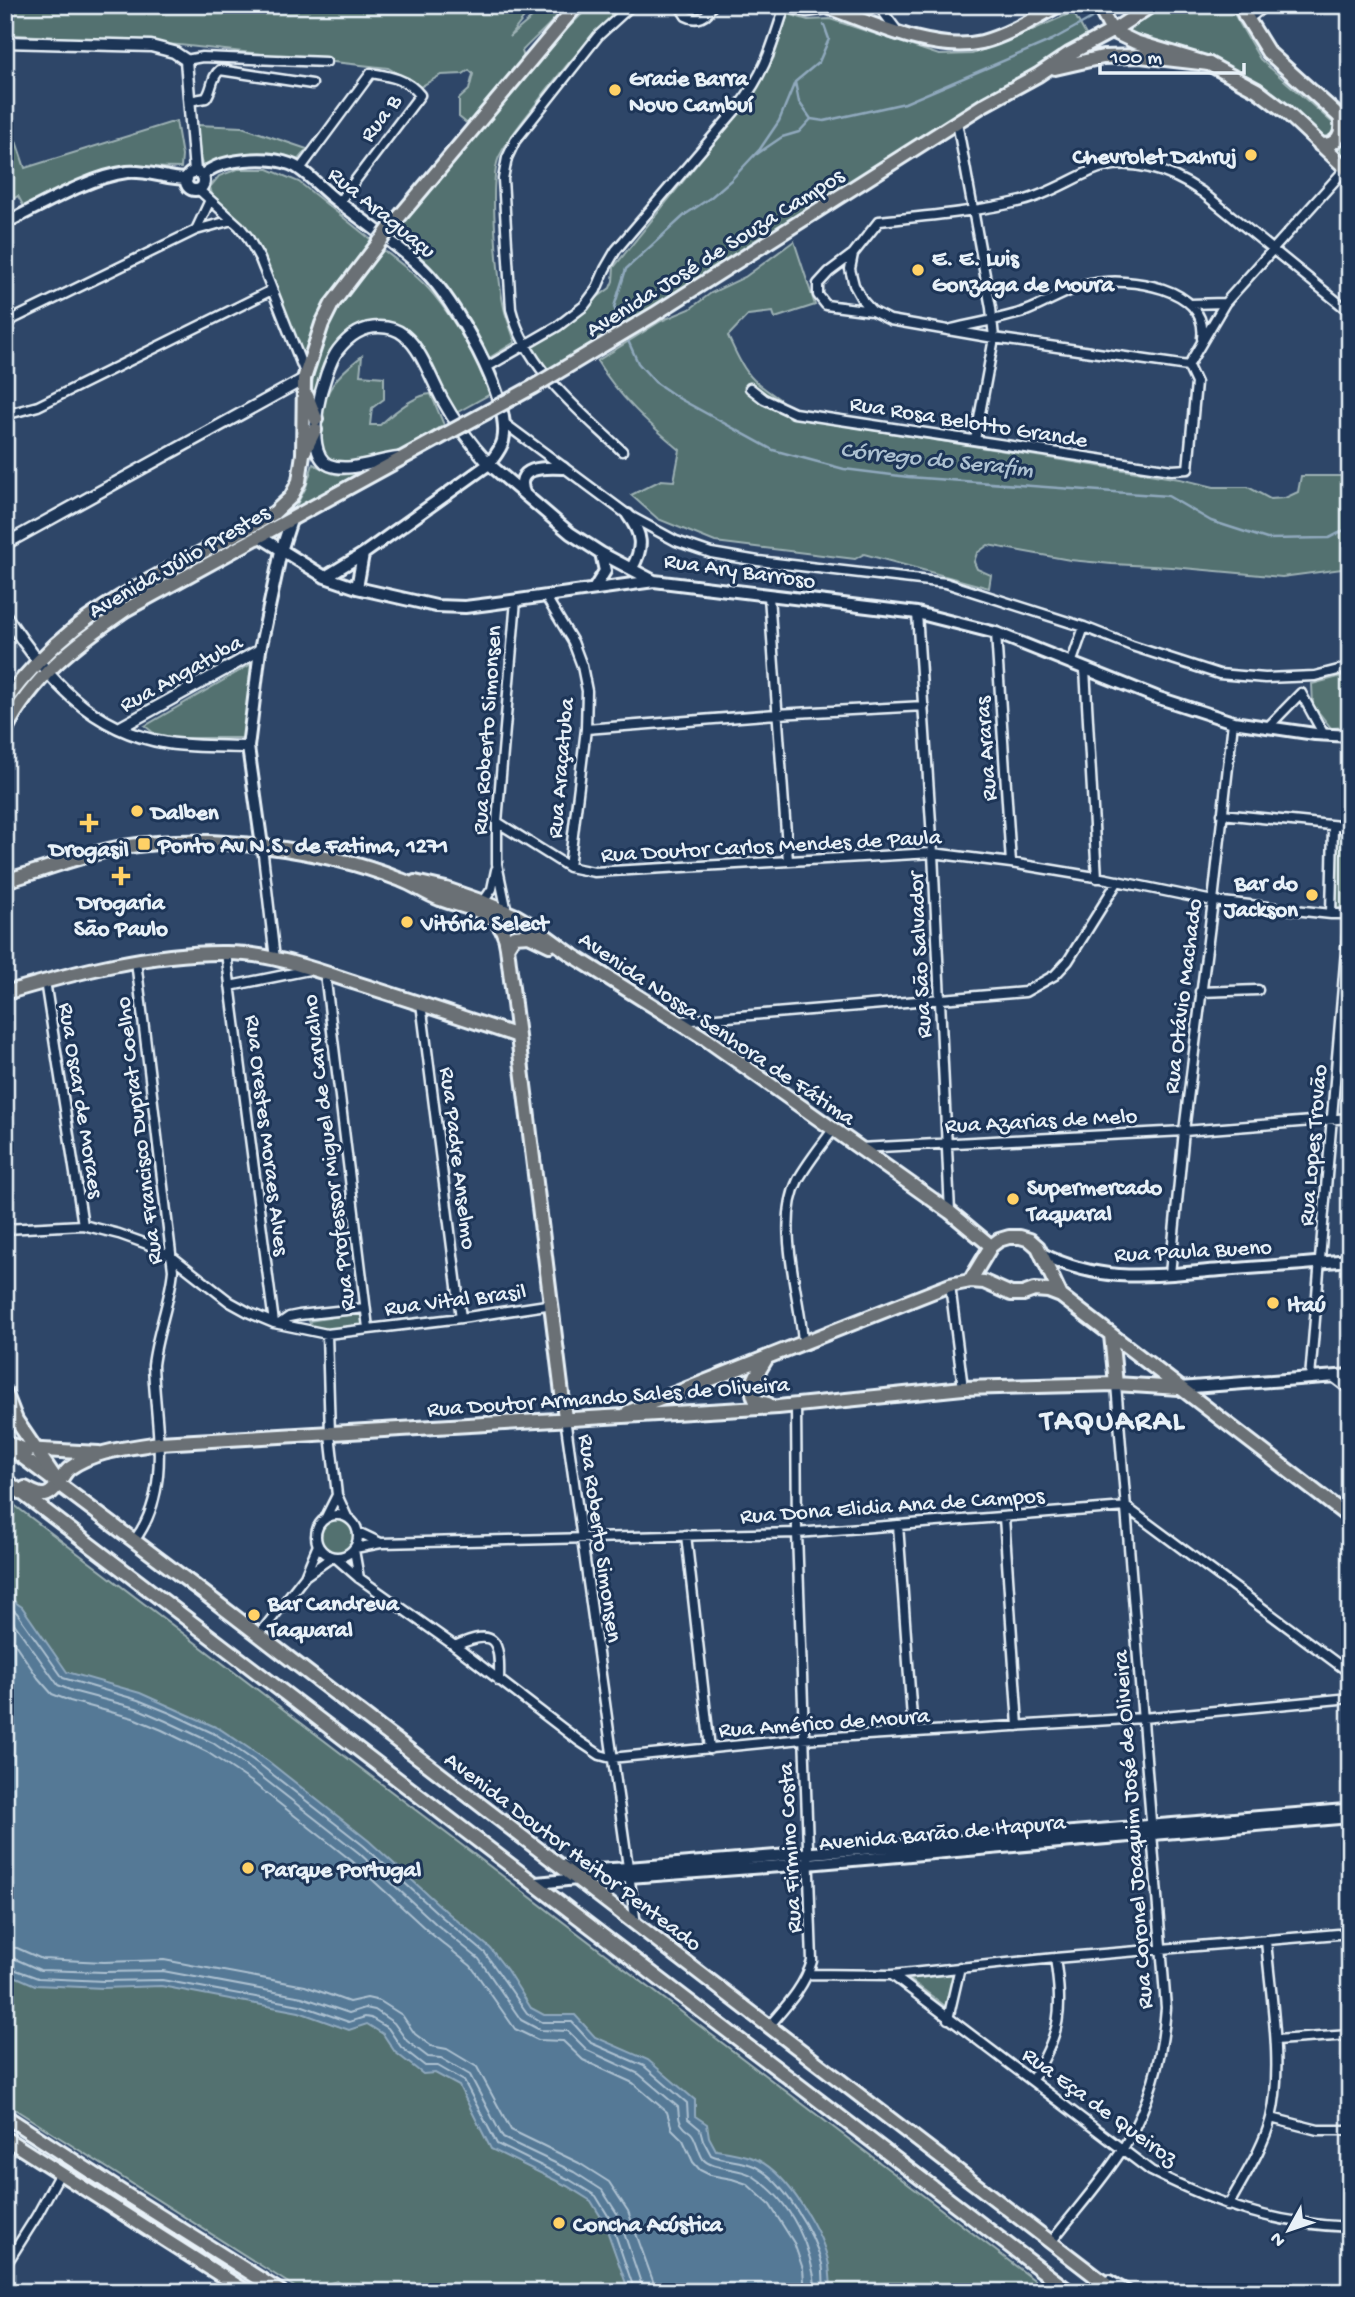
<svg xmlns="http://www.w3.org/2000/svg" width="1355" height="2297" font-family="'Gochi Hand',sans-serif">
  <style>
    .green { fill: #527170; stroke: #9db1b4; stroke-width: 2 }
    .water { fill: #557996; stroke: #90a9bd; stroke-width: 2 }
    .lines { fill: none; stroke-linecap: round; stroke-linejoin: round }
    .shore { stroke: #adc1d1; stroke-width: 2 }
    .stream { stroke: #90a9bd; stroke-width: 2.5 }
    .minor-casing { stroke: #e8f1f8; stroke-width: 13 }
    .tertiary-casing { stroke: #e8f1f8; stroke-width: 15 }
    .secondary-casing { stroke: #e8f1f8; stroke-width: 16 }
    .primary-casing { stroke: #e8f1f8; stroke-width: 18 }
    .trunk-casing { stroke: #e8f1f8; stroke-width: 18 }
    .minor { stroke: #1d3557; stroke-width: 8 }
    .tertiary { stroke: #1d3557; stroke-width: 10 }
    .secondary { stroke: #1d3557; stroke-width: 10 }
    .primary { stroke: #6a7074; stroke-width: 12 }
    .trunk { stroke: #6a7074; stroke-width: 12 }
    .trunk-bridge-casing { stroke: #e8f1f8; stroke-width: 18; stroke-linecap: butt }
    .trunk-bridge { stroke: #6a7074; stroke-width: 12 }
    .poi-dot { fill: #ffd166; stroke: #1d3557; stroke-width: 2.5 }
    .labels { text-anchor: middle; stroke-width: 6; stroke-linejoin: round; paint-order: stroke }
    .poi-label { font-size: 23px; font-weight: bold; fill: #e8f1f8; stroke: #1d3557; text-anchor: start }
    .street-label { font-size: 23px; fill: #e8f1f8; stroke: #1d3557 }
    .water-label { font-size: 24px; font-style: italic; fill: #adc1d1; stroke: #1d3557 }
    .district-label { font-size: 30px; font-weight: bold; letter-spacing: 2px; fill: #e8f1f8; stroke: #1d3557 }
  </style>
  <rect width="100%" height="100%" fill="#2e4668"/>
  <filter id="ink" filterUnits="userSpaceOnUse"><feTurbulence type="fractalNoise" baseFrequency=".0143" numOctaves="2"/><feDisplacementMap in="SourceGraphic" scale="14" xChannelSelector="R" yChannelSelector="G"/><feConvolveMatrix kernelMatrix="1 2 1 2 8 2 1 2 1" color-interpolation-filters="sRGB"/></filter>
  <g filter="url(#ink)">
    <path class="green" d="M5 5H534L509 37 535 15 542 5H566C553 23 537 35 522 51L524 58 469 125 459 117V99L469 90 473 74 469 70 463 74 441 75 420 87 388 68 179 45 5 34Z
      M591 5H625C590 35 560 72 532 109 520 124 507 140 499 157 488 182 498 283 505 312 508 322 512 332 515 342L489 358 440 280 393 236 560 36Z
      M1165 5H1229L1260 59 1335 125 1336 133 1326 140 1318 137 1269 93 1228 67 1123 30Z
      M1073 12 1086 35 1054 57 546 377 526 345 558 326 610 288 613 281 614 267 752 96 774 57 788 14 808 20 830 19 939 55 972 54 1014 38Z
      M176 121 182 156 181 168 126 167 87 177 24 207 18 196 5 204V128L16 141 25 168Z
      M197 125 242 127 307 149 296 162 204 168 200 159Z
      M1346 130 1350 133V156L1342 160 1332 151 1339 148 1347 138Z
      M238 169H268L299 182 374 242 303 363 258 248 240 221 213 198 210 187 219 176Z
      M794 241 815 305 775 318 773 312 748 315 728 336C735 351 742 368 754 380 769 394 786 400 797 418L1180 479 1214 487H1248L1270 499 1285 498 1298 492 1301 476H1348L1350 568 1282 577 1172 567 1112 564 1070 560 988 545 977 553 974 562 977 569 991 575 989 588 864 554 855 559 715 542 658 519 631 495 661 480 674 481 680 450C648 423 619 397 597 361L661 321 690 309 711 293 745 277Z
      M382 249C400 263 419 277 434 295 458 324 476 360 492 393L456 413 443 391 419 341 378 321 354 330 318 394 312 393C312 336 348 292 382 249Z
      M362 356 360 375 384 377V399L372 408 370 425H380C391 415 416 394 431 394L444 425 401 451 351 462H329C326 457 322 453 320 448 315 428 322 399 334 383 341 372 351 365 362 356Z
      M313 464C330 472 333 478 354 473L357 477 301 510 295 508 306 487Z
      M255 662 243 738H160L145 726Z
      M1350 674V727L1331 728 1313 705 1312 684Z
      M1338 834H1350V908L1337 909Z
      M360 1313 363 1315 364 1326 326 1331 312 1327 309 1321Z
      M5 1498 1050 2292H352L337 2281 301 2291 5 2103Z
      M320 1537a17 17 0 1 1 34 0a17 17 0 1 1-34 0Z
      M955 1974 949 2009 909 1979Z"/>
    <path class="water" d="M5 1595 22 1607 67 1672 140 1693 220 1729 268 1761 369 1841 447 1912 490 1948 507 1970 531 2008 544 2015H575L595 2037 648 2060 695 2100V2116L707 2124 709 2137 716 2150C731 2152 744 2154 758 2160 788 2175 823 2232 829 2265 830 2274 831 2283 831 2292H629L604 2222 591 2201 567 2186 491 2149 459 2086 435 2073 423 2074 395 2052 383 2034 367 2024 349 2030 299 2012 161 1986 104 1988 35 1985 5 1972Z"/>
    <g class="lines">
      <path class="shore" d="M5 1603 17 1613 63 1678 138 1700 170 1713 217 1735 263 1767 364 1846 442 1917 485 1953 527 2013 542 2022H572L591 2043 644 2066 687 2103 688 2119 700 2129 703 2140 711 2155C724 2161 740 2160 754 2166 783 2180 814 2233 822 2264 824 2273 823 2283 824 2292
        M5 1614 11 1619 58 1685 72 1691 136 1708 166 1721 213 1743 258 1774 359 1853 436 1924 479 1959 521 2020 540 2030 568 2031 587 2050 639 2074 678 2107C679 2114 678 2122 684 2127 686 2130 690 2131 692 2134 697 2141 698 2151 703 2159 712 2170 740 2167 753 2176 792 2201 812 2248 816 2292
        M5 1629 38 1678 52 1694 70 1701 133 1718 162 1730 207 1752 252 1782 352 1861 429 1932 471 1966 515 2029 538 2040 563 2041 583 2060 633 2083 667 2112 672 2129 683 2140 693 2162 700 2170 710 2175 732 2179 747 2184 770 2205 794 2243 803 2269 805 2292
        M5 1947 17 1948 42 1959 104 1962 164 1960 305 1986 349 2002 367 1998 380 2001 402 2015 415 2034 431 2046 447 2049 477 2067 511 2130 579 2163 609 2182 628 2211 653 2281 654 2292
        M5 1957 13 1958 40 1970 104 1972 163 1971 302 1997 349 2013 365 2008 375 2010 394 2023 407 2041 428 2057 441 2058 470 2075 503 2138 574 2172 602 2190 618 2215 644 2292
        M5 1966 38 1978 104 1981 162 1980 300 2005 349 2022 365 2017 371 2018 388 2028 401 2047 425 2066H438L464 2081 497 2144 570 2180 596 2196 610 2219 635 2292"/>
      <path class="stream" d="M1104 11 1114 5
        M795 82 799 102 811 119 824 121 905 103 1052 40 1099 14
        M757 154 782 137 799 132 811 119
        M622 327 614 307 626 269 686 214 710 198 731 180 760 149 779 121 795 82 819 62 829 39 824 25
        M626 336 638 363 655 382 680 399 773 450 844 469 908 477 1168 496 1211 521 1267 539 1329 538 1350 527"/>
      <defs>
        <path id="minor" d="M679 5 686 16C697 22 708 17 712 5
          M773 5 807 12 828 9
          M878 5 898 32
          M1247 20 1266 5
          M186 60 202 57 326 62
          M189 101 206 98C213 89 211 77 220 70L312 84
          M957 122 991 308 994 338 975 440
          M300 169 371 73C389 76 408 79 420 95L339 202
          M198 189 239 226 247 236 260 259 305 373
          M196 230 210 200
          M853 254 829 272 818 284V295L826 305 872 311
          M1190 304 1225 303
          M5 323 196 230 232 220
          M952 329C976 323 1003 319 1026 311 1048 303 1068 288 1091 284 1127 276 1209 287 1202 338
          M1188 366 994 338 890 320 872 311 863 301 854 285 850 269 853 254 879 221C927 216 975 212 1022 201 1047 195 1068 181 1091 171 1128 155 1171 171 1202 192L1350 312
          M487 367 558 326 584 306 596 290 605 269 616 250 739 106C765 72 771 49 784 9
          M750 388 764 399 794 413 1138 465 1172 470 1188 469 1196 383 1188 366 1225 303 1346 168
          M5 415 38 406 272 290
          M504 423 628 515 676 541 711 553 758 561 946 583 1084 627 1132 646 1219 674 1265 678 1315 676 1350 667
          M622 451C578 409 527 370 511 309L503 179 507 158 515 141 598 36 632 5
          M769 596 788 861
          M546 597 573 642 582 666 587 691 586 729 569 867
          M917 613 933 853 950 1212
          M996 633 1011 863
          M1071 664 1084 627
          M1085 669 1097 878
          M1267 728 1301 693 1324 735
          M586 729 777 714 924 706
          M1222 814 1350 827
          M497 822 569 867 594 872 933 853 1011 863 1107 879 1213 901 1331 914H1350
          M262 846 275 959
          M483 902 492 889 496 870
          M507 912 497 864V822L516 600
          M1331 914 1333 827
          M226 953 274 1323
          M325 973 368 1328
          M45 981 83 1225
          M230 986 309 970
          M1200 992 1258 990
          M421 1003 461 1318
          M681 1021 1025 992 1055 975 1068 961 1118 881
          M860 1148 1184 1131 1350 1118
          M5 1229 83 1225 119 1234 147 1244 171 1256 230 1302 250 1313 274 1323 327 1334 461 1318 553 1304
          M1170 1274 1184 1131 1213 901 1233 722
          M950 1285 963 1388
          M279 1324 289 1317 299 1315 365 1308
          M327 1334 330 1434 337 1495 347 1517
          M803 1342C800 1295 775 1224 798 1180 808 1162 821 1146 833 1130
          M1333 1377 1350 1390
          M1310 1378 1349 915
          M565 1418 636 1924
          M316 1536a21 21 0 1 1 42 0a21 21 0 1 1-42 0Z
          M1004 1517 1018 1726
          M325 1519 337 1495
          M898 1525 913 1732
          M358 1532 381 1543
          M686 1535 710 1749
          M134 1541C173 1489 155 1425 153 1365 157 1332 170 1302 173 1270L136 961
          M355 1548 381 1543 797 1533 1126 1507 1350 1673
          M354 1550 359 1578
          M336 1558 359 1578 455 1646 579 1741 600 1755 611 1758 802 1739 1143 1718 1350 1698
          M305 1576 332 1557
          M259 1635 305 1576 318 1545
          M455 1646C497 1627 500 1641 499 1681
          M808 1974 892 1975 1055 1958 1350 1933
          M892 1975 1151 2171C1220 2205 1272 2224 1350 2227
          M948 2019 960 1967
          M770 2025C787 2005 805 1986 812 1961L797 1533 796 1404
          M1276 2040 1350 2035
          M1032 2080C1061 2032 1063 2013 1055 1958
          M1271 2118 1318 2130H1350
          M1228 2206C1243 2178 1263 2149 1271 2118 1284 2066 1270 1993 1266 1940
          M1052 2241C1075 2211 1104 2179 1124 2147 1150 2103 1162 2059 1166 2008L1116 1384
          M5 2266 36 2217 60 2173"/>
        <path id="tertiary" d="M5 42 151 46 174 52 186 60 195 172
          M398 458C377 460 349 473 329 465 300 452 324 368 338 350 348 337 362 327 379 327 387 327 397 329 404 335 422 350 431 379 442 399 455 423 471 444 489 464
          M5 544 304 379
          M5 615C46 677 90 731 168 743 194 747 222 746 248 747
          M119 728 260 650"/>
        <path id="secondary" d="M186 181a9 9 0 1 1 18 0a9 9 0 1 1-18 0Z
          M203 175C220 158 268 156 290 164 305 169 322 190 336 200 366 223 397 244 424 270 453 298 513 400 503 441 501 449 494 457 489 464L363 554 325 577
          M5 223C41 206 88 177 127 172 147 170 167 179 187 179
          M489 464 570 533 601 553 654 581 917 613 996 633 1156 697 1233 722 1315 734 1350 736
          M525 495C512 466 545 467 563 468
          M628 515C642 534 644 547 632 568
          M259 536 325 577 357 588 436 606 465 607 489 604 654 581
          M357 588 363 554
          M594 589 605 571 601 553
          M262 846 248 747 260 650 281 551 291 520
          M1042 1254C1104 1285 1155 1275 1221 1270 1264 1267 1307 1264 1350 1260
          M1179 1388 1350 1375
          M563 1865 581 1871 628 1868 1345 1810
          M537 1883 577 1879 629 1877 807 1864 1350 1817
          M1109 2281 1128 2292"/>
        <path id="primary" d="M1098 5 1112 31 1135 42 1209 64 1257 90 1286 112 1350 172
          M1239 5 1268 52 1350 126
          M1320 145C1338 146 1344 133 1340 117
          M5 881C44 870 83 854 123 847 209 833 321 848 401 880 415 885 426 894 440 899 471 911 502 908 507 947L565 1418
          M415 882 446 889 483 902 516 916 531 925 572 955 706 1039 950 1212 991 1246
          M507 947 514 936 529 935 550 945
          M5 993C76 972 152 952 226 953 270 953 313 969 356 983 410 1000 464 1018 518 1036
          M970 1281 991 1246 999 1240 1009 1237H1020L1030 1240 1038 1247 1061 1296
          M1111 1335 1116 1384
          M766 1359C758 1373 747 1385 756 1401L768 1404
          M628 1412 950 1285 970 1281 984 1282 1011 1294H1023L1034 1290 1048 1291 1061 1296 1350 1518
          M5 1444 204 1593 1116 2292
          M9 1444 23 1449 99 1453
          M5 1480 1070 2292
          M25 1488C31 1491 38 1496 45 1495 57 1493 61 1474 70 1468 95 1450 130 1448 159 1443L778 1407 963 1388 1116 1384 1179 1388
          M5 2116 122 2192 281 2292
          M5 2138 247 2292"/>
        <path id="trunk" d="M822 5C868 21 932 54 982 42 1009 35 1035 18 1059 5
          M1245 16 1246 5
          M1055 68 1103 57 1140 56 1209 64
          M389 229 577 5
          M653 315 985 104 1038 75 1069 54 1112 31 1152 5
          M307 396 316 419
          M304 452 315 430
          M5 701C25 674 49 649 75 628 135 582 209 551 274 513L291 497 299 481 303 454 304 379 322 324 332 304 381 240
          M5 731C32 677 77 643 125 610L439 438
          M5 1392 16 1420 58 1482"/>
      </defs>
      <use href="#minor" class="minor-casing"/>
      <use href="#tertiary" class="tertiary-casing"/>
      <use href="#secondary" class="secondary-casing"/>
      <use href="#primary" class="primary-casing"/>
      <use href="#trunk" class="trunk-casing"/>
      <use href="#minor" class="minor"/>
      <use href="#tertiary" class="tertiary"/>
      <use href="#secondary" class="secondary"/>
      <use href="#primary" class="primary"/>
      <use href="#trunk" class="trunk"/>
      <defs>
        <path id="trunk-bridge" d="M381 240 389 229
          M439 438 533 387 653 315"/>
      </defs>
      <use href="#trunk-bridge" class="trunk-bridge-casing"/>
      <use href="#trunk-bridge" class="trunk-bridge"/>
    </g>
  </g>
  <g class="poi-dot">
    <circle cx="615" cy="90" r="7"/>
    <circle cx="1251" cy="155" r="7"/>
    <circle cx="918" cy="270" r="7"/>
    <circle cx="137" cy="811" r="7"/>
    <path d="M85.5 812.5h7v7h7v7h-7v7h-7v-7h-7v-7h7z"/>
    <rect x="137" y="837" width="14" height="14" rx="3.5"/>
    <path d="M117.5 865.5h7v7h7v7h-7v7h-7v-7h-7v-7h7z"/>
    <circle cx="1312" cy="895" r="7"/>
    <circle cx="407" cy="922" r="7"/>
    <circle cx="1013" cy="1199" r="7"/>
    <circle cx="1273" cy="1303" r="7"/>
    <circle cx="254" cy="1615" r="7"/>
    <circle cx="248" cy="1868" r="7"/>
    <circle cx="559" cy="2223" r="7"/>
  </g>
  <g class="labels">
    <g class="poi-label">
      <text x="629" y="85">Gracie Barra<tspan x="629" dy="26">Novo Cambuí</tspan></text>
      <text x="1237" y="163" text-anchor="end">Chevrolet Dahruj</text>
      <text x="932" y="265">E. E. Luis<tspan x="932" dy="26">Gonzaga de Moura</tspan></text>
      <text x="151" y="819">Dalben</text>
      <text x="158" y="852">Ponto Av N.S. de Fatima, 1271</text>
      <text x="89" y="856" text-anchor="middle">Drogasil</text>
      <text x="1298" y="890" text-anchor="end">Bar do<tspan x="1298" dy="26">Jackson</tspan></text>
      <text x="121" y="909" text-anchor="middle">Drogaria<tspan x="121" dy="26">São Paulo</tspan></text>
      <text x="421" y="930">Vitória Select</text>
      <text x="1027" y="1194">Supermercado<tspan x="1027" dy="26">Taquaral</tspan></text>
      <text x="1287" y="1311">Itaú</text>
      <text x="268" y="1610">Bar Candreva<tspan x="268" dy="26">Taquaral</tspan></text>
      <text x="262" y="1876">Parque Portugal</text>
      <text x="573" y="2231">Concha Acústica</text>
    </g>
    <g class="street-label">
      <text transform="translate(379 117) rotate(-53)" y="8">Rua B</text>
      <text transform="translate(383 211) rotate(39)" y="8">Rua Araguaçu</text>
      <text transform="translate(714 251) rotate(-32)" y="8">Avenida José de Souza Campos</text>
      <text transform="translate(969 420) rotate(9)" y="8">Rua Rosa Belotto Grande</text>
      <text transform="translate(178 560) rotate(-30)" y="8">Avenida Júlio Prestes</text>
      <text transform="translate(740 569) rotate(8)" y="8">Rua Ary Barroso</text>
      <text transform="translate(180 672) rotate(-29)" y="8">Rua Angatuba</text>
      <text transform="translate(485 730) rotate(-86)" y="8">Rua Roberto Simonsen</text>
      <text transform="translate(984 749) rotate(-94)" y="8">Rua Araras</text>
      <text transform="translate(559 768) rotate(-85)" y="8">Rua Araçatuba</text>
      <text transform="translate(771 844) rotate(-3)" y="8">Rua Doutor Carlos Mendes de Paula</text>
      <text transform="translate(918 955) rotate(-93)" y="8">Rua São Salvador</text>
      <text transform="translate(1181 996) rotate(-83)" y="8">Rua Otávio Machado</text>
      <text transform="translate(718 1027) rotate(34)" y="8">Avenida Nossa Senhora de Fátima</text>
      <text transform="translate(83 1100) rotate(81)" y="8">Rua Oscar de Moraes</text>
      <text transform="translate(1041 1119) rotate(-3)" y="8">Rua Azarias de Melo</text>
      <text transform="translate(137 1131) rotate(-97)" y="8">Rua Francisco Duprat Coelho</text>
      <text transform="translate(269 1135) rotate(83)" y="8">Rua Orestes Moraes Alves</text>
      <text transform="translate(1311 1145) rotate(-85)" y="8">Rua Lopes Trovão</text>
      <text transform="translate(327 1153) rotate(-97)" y="8">Rua Professor Miguel de Carvalho</text>
      <text transform="translate(460 1158) rotate(83)" y="8">Rua Padre Anselmo</text>
      <text transform="translate(1193 1249) rotate(-3)" y="8">Rua Paula Bueno</text>
      <text transform="translate(455 1298) rotate(-7)" y="8">Rua Vital Brasil</text>
      <text transform="translate(608 1395) rotate(-4)" y="8">Rua Doutor Armando Sales de Oliveira</text>
      <text transform="translate(892 1504) rotate(-4)" y="8">Rua Dona Elidia Ana de Campos</text>
      <text transform="translate(602 1538) rotate(82)" y="8">Rua Roberto Simonsen</text>
      <text transform="translate(824 1721) rotate(-4)" y="8">Rua Américo de Moura</text>
      <text transform="translate(1131 1830) rotate(-94)" y="8">Rua Coronel Joaquim José de Oliveira</text>
      <text transform="translate(942 1831) rotate(-5)" y="8">Avenida Barão de Itapura</text>
      <text transform="translate(788 1848) rotate(-93)" y="8">Rua Firmino Costa</text>
      <text transform="translate(574 1850) rotate(37)" y="8">Avenida Doutor Heitor Penteado</text>
      <text transform="translate(1101 2105) rotate(36)" y="8">Rua Eça de Queiroz</text>
    </g>
    <g class="water-label">
      <text transform="translate(937 458) rotate(6)" y="8">Córrego do Serafim</text>
    </g>
    <g class="district-label">
      <text x="1113" y="1429">TAQUARAL</text>
    </g>
  </g>
  <rect width="1355" height="2297" fill="none" stroke="#1d3557" stroke-width="28"/>
  <rect x="14" y="14" width="1327" height="2269" fill="none" stroke="#e8f1f8" stroke-width="2.5" filter="url(#ink)"/>
  <g transform="translate(1289 2230) rotate(230)" stroke="#1d3557" stroke-width="5" paint-order="stroke">
  <path d="M0-5L12 26L0 18L-12 26Z" fill="#e8f1f8"/>
  <text y="-10" font-size="19" font-weight="bold" text-anchor="middle" fill="#e8f1f8">N</text>
  </g>
  <path d="M1100 63v10h144v-10" fill="none" stroke="#e8f1f8" stroke-width="3.5"/>
  <text x="1110" y="63" font-size="21" fill="#e8f1f8" stroke="#1d3557" stroke-width="5" paint-order="stroke">100 m</text>
</svg>
